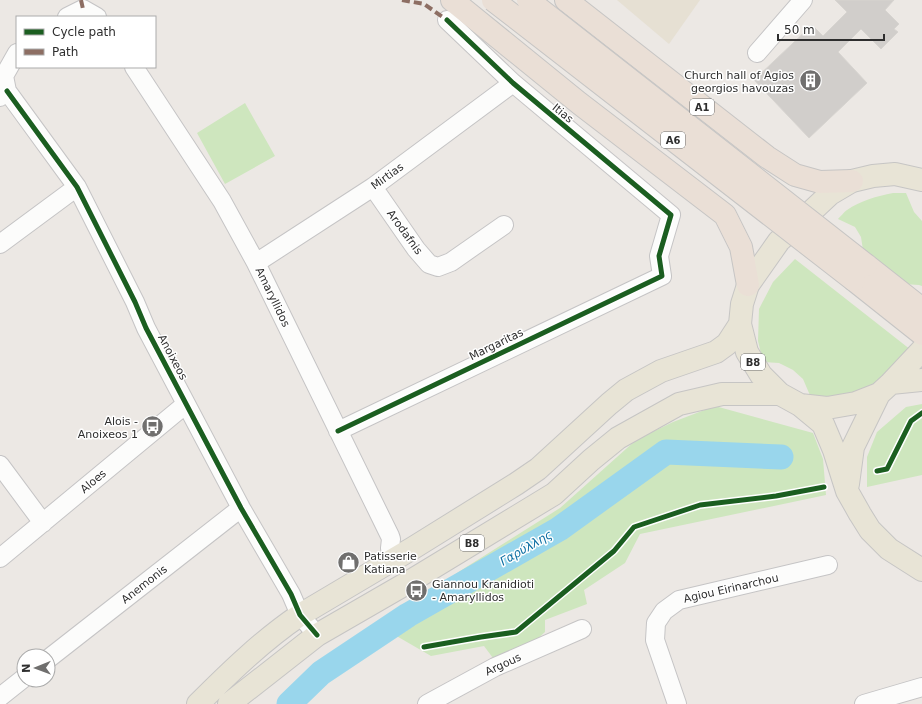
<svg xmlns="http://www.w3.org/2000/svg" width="922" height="704" font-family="'DejaVu Sans',sans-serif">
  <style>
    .education { fill: #e6e0d3 }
    .green { fill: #cee6be }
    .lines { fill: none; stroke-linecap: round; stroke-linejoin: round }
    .river { stroke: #99d6ec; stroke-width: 25 }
    .building { fill: #d1cecb; stroke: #d7d4d0 }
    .minor-casing { stroke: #c5c4c5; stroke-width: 20 }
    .major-casing { stroke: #c6c5c4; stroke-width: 24 }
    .highway-casing { stroke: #c6c5c4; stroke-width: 24 }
    .minor { stroke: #fcfcfb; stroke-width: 18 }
    .major { stroke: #e8e4d6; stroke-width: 22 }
    .highway { stroke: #eadfd6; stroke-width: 22 }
    .highway-bridge-casing { stroke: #c6c5c4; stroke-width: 24; stroke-linecap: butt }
    .highway-bridge { stroke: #eadfd6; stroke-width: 22 }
    .quiet { stroke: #8d6e63; stroke-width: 4; stroke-dasharray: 8 4; stroke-linecap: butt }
    .cycleway-casing { stroke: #fff; stroke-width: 8 }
    .cycleway { stroke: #1b5e20; stroke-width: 5 }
    .labels { text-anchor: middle; stroke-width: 3; stroke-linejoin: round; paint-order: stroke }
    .shield { fill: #fff; stroke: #6d6d6d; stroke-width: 1 }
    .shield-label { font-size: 10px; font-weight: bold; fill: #2e2e2e }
    .poi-label { font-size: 11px; fill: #2e2e2e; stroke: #fff; text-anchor: end }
    .street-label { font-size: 11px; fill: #2e2e2e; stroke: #fff }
    .water-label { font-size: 12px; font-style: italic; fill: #0d6fa3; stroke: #fff }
  </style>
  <rect width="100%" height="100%" fill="#ece8e4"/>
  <path class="education" d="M617 0H700L669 44Z"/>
  <path class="green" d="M245 103 275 156 225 184 197 133Z
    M893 193H906L914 212 922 221V286L919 285 904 284 863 250 861 237 855 227 838 219C841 216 844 212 847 210 860 201 877 196 893 193Z
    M795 259 911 350 867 394 812 400 803 379 793 370 779 363 763 362 758 341 759 309 773 282Z
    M922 404V475L867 487V457L877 432 906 407Z
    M715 406 813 433 823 459 826 495 640 534 625 563 584 590 587 604 545 620V632L535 641 493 658 484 646 431 656 381 627 460 571 560 508 636 440 673 422Z"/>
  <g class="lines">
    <path class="river" d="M289 704 321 673 408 615 559 529 666 452 781 457"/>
  </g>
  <path class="building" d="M835 0H894L885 10 899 24 894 29 898 32 881 49 861 29 838 52 867 83 809 138 754 80 812 25 823 36 847 12Z"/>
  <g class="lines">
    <defs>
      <path id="minor" d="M67 17 83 9 97 17
        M757 53 803 0
        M134 67 222 201 256 263 390 536 391 539 390 548 392 560
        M7 91 77 187 135 302 146 328 241 508 291 594 300 615 317 635
        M0 97 7 91 4 76 17 53
        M373 187 416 249 429 264 438 267 451 262 504 225
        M0 244 77 187
        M256 263 373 187 513 83
        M338 431 662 276 659 256 671 215 513 83 447 20
        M0 465 43 523
        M0 558 186 404
        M48 659 241 508
        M0 697 24 678
        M427 704 495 667 582 629
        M677 704 655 640 656 623 664 611 679 600 828 565
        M864 704 922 687"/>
      <path id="major" d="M922 180 895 174 873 176 852 181 830 194 814 209 779 241 748 285 742 304 740 324 747 352 761 375 780 394 800 405 827 408 856 403 879 394 891 383 922 350
        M891 383 922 380
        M800 405 823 424 834 450 847 491 860 514 870 530 889 549 922 570
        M848 484 853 447 879 394
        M198 704C230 672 263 640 300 615L413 548 516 484 538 469 609 404 626 390 661 371 716 352 727 344 740 324
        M229 704 317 635 414 579 554 494 591 460 618 438 679 404 722 394H780"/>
      <path id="highway" d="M452 0 579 103 725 215 741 247 748 285
        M566 0 767 157 795 175 820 182 852 181
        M866 265 922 309
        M854 280 922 334"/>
    </defs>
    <use href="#minor" class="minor-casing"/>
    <use href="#major" class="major-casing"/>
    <use href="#highway" class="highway-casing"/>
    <use href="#minor" class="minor"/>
    <use href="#major" class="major"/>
    <use href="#highway" class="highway"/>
    <defs>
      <path id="highway-bridge" d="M493 0 854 280
        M528 0 866 265"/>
    </defs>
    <use href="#highway-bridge" class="highway-bridge-casing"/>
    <use href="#highway-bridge" class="highway-bridge"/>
    <path class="quiet" d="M81 0 83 9
      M402 0 424 4 447 20"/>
    <defs>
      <path id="cycleway" d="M7 91 77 187 135 302 146 328 241 508 291 594 300 615 317 635
        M338 431 662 276 659 256 671 215 513 83 447 20
        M877 471 887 469 911 421 922 413
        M424 647 481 637 516 632 614 551 634 527 700 505 776 496 824 487"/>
    </defs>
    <use href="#cycleway" class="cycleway-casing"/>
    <use href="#cycleway" class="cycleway"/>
  </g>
  <defs>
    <symbol id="building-disc" viewBox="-11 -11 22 22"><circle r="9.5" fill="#706f6e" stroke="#fff"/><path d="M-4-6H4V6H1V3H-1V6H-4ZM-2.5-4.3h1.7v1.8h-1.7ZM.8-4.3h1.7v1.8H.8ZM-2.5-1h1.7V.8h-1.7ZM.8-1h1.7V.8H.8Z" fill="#fff"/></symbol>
    <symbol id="bus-disc" viewBox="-11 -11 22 22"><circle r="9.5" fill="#706f6e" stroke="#fff"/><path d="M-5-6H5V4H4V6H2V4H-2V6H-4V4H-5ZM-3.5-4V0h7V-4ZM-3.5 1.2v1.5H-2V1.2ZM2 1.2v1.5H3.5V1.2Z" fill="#fff"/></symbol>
    <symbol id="shop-disc" viewBox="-11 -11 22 22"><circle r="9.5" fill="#706f6e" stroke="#fff"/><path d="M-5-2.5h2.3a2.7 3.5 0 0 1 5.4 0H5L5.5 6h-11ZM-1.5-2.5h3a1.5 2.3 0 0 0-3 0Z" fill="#fff"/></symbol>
  </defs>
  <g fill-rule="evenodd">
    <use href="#building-disc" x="798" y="68" width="25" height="25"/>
    <use href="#bus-disc" x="140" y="414" width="25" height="25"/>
    <use href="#shop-disc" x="336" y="550" width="25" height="25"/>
    <use href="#bus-disc" x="404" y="578" width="25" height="25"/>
  </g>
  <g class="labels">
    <g class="shield">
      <rect x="690" y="99" width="24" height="16" rx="3"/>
      <rect x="661" y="132" width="24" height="16" rx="3"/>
      <rect x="741" y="354" width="24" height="16" rx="3"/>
      <rect x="460" y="535" width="24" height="16" rx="3"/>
    </g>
    <g class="shield-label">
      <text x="702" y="111">A1</text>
      <text x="673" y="144">A6</text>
      <text x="753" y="366">B8</text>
      <text x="472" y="547">B8</text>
    </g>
    <g class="poi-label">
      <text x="794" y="79">Church hall of Agios<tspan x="794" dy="13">georgios havouzas</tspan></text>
      <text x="138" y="425">Alois -<tspan x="138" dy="13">Anoixeos 1</tspan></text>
      <text x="364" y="560" text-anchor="start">Patisserie<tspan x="364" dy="13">Katiana</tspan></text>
      <text x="432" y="588" text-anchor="start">Giannou Kranidioti<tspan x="432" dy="13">- Amaryllidos</tspan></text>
    </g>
    <g class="street-label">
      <text transform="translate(563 113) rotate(40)" y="4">Itias</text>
      <text transform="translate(387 176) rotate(-36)" y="4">Mirtias</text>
      <text transform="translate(405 232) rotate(54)" y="4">Arodafnis</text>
      <text transform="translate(273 297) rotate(64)" y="4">Amaryllidos</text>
      <text transform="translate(496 344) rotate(-26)" y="4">Margaritas</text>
      <text transform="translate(173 357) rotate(62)" y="4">Anoixeos</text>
      <text transform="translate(93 481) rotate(-40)" y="4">Aloes</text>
      <text transform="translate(144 584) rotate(-38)" y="4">Anemonis</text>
      <text transform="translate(731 588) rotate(-13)" y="4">Agiou Eirinarchou</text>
      <text transform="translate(503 664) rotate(-25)" y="4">Argous</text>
    </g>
    <g class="water-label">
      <text transform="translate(526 548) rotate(-30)" y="4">Γαρύλλης</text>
    </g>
  </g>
  <rect x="16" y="16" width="140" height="52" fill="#ffffff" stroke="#ababab"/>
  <rect x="24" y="29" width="20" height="6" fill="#1b5e20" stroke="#ababab"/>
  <text x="52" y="36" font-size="12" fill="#2e2e2e">Cycle path</text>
  <rect x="24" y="49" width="20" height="6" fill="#8d6e63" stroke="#ababab"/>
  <text x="52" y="56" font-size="12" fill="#2e2e2e">Path</text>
  <g transform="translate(36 668) rotate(269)"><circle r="19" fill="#ffffff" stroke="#ababab"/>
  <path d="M0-3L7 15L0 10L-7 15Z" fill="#706f6e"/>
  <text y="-6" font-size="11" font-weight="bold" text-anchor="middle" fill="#2e2e2e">N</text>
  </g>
  <path d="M778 34v6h106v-6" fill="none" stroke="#2e2e2e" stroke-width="2"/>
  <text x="784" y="34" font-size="12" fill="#2e2e2e" stroke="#ffffff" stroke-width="3" paint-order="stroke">50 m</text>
</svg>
